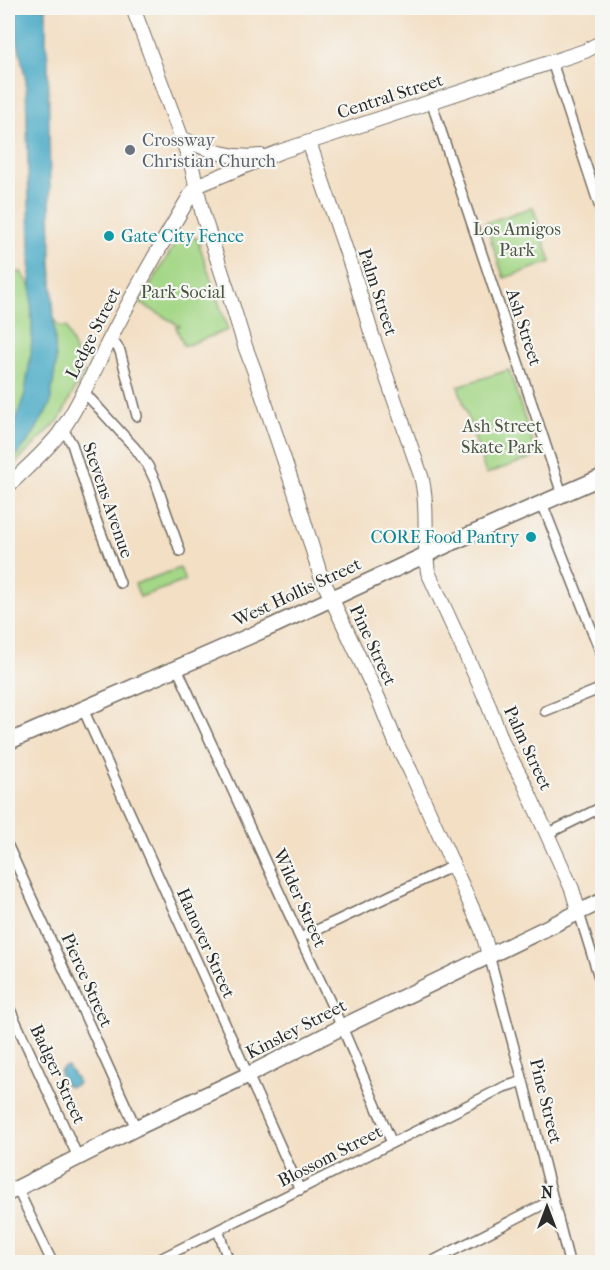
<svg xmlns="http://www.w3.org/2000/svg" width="610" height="1270" font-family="'IM FELL French Canon',serif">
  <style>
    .green { fill: #a4d787; stroke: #688159; stroke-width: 1.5 }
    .water { fill: #45a8c5; stroke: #386a78; stroke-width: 1.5 }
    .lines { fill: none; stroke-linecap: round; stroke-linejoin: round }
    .street-casing { stroke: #716a61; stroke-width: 12 }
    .secondary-casing { stroke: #716a61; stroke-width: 16 }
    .primary-casing { stroke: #716a61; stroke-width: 18 }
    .street { stroke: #fff; stroke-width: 9 }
    .secondary { stroke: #fff; stroke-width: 14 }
    .primary { stroke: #fff; stroke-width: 15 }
    .worship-dot { fill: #6b7280; stroke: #f6f6f2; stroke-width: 2 }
    .culture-dot { fill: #0f9aa8; stroke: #f6f6f2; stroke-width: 2 }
    .labels { text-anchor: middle; stroke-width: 4.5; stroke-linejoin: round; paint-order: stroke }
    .street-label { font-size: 18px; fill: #2b2b2b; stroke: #f6f6f2 }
    .worship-label { font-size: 18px; fill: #5b616d; stroke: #f6f6f2; text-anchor: start }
    .park-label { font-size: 18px; fill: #495642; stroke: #f6f6f2 }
    .culture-label { font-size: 18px; fill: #0d838f; stroke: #f6f6f2; text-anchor: start }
  </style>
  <rect width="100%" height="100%" fill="#f6f6f2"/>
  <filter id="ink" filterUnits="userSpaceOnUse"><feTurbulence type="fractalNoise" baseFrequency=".0167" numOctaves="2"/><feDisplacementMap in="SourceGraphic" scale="12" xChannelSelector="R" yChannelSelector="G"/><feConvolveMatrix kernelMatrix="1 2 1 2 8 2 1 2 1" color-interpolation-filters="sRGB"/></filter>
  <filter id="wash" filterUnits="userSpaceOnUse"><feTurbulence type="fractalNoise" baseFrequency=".008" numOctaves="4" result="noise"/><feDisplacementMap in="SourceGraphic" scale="24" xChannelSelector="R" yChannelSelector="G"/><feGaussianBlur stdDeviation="1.35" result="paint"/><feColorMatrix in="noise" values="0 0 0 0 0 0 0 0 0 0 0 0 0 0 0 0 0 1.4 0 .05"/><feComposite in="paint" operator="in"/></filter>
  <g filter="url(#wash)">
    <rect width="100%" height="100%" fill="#f3dfc4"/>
    <path class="green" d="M533 207 551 262 504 278 485 223Z
      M179 237 197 238 228 330 184 346 176 327 180 326 140 303Z
      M21 272 59 327H66L83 372 60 419 8 471V274Z
      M509 370 537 456 486 474 458 386Z
      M180 568 185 581 140 597 135 584Z"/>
    <path class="water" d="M16 8H46V41L48 59 51 259 56 363 50 405 32 436 19 453 8 463V431L16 420 25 393 31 353 32 334 26 81 16 34Z
      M64 1067H68C71 1071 76 1078 78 1083L76 1085 69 1087C64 1084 59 1077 60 1071Z"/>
  </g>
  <g filter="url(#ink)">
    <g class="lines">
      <defs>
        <path id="street" d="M552 62 602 214
          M431 101 562 494
          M110 340 116 345 120 351 137 416
          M84 392 135 448 148 466 156 483 180 551
          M61 430 66 434 72 444 95 517 120 583
          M542 503 602 656
          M8 618 9 623
          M177 668 300 938 342 1027 392 1143
          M83 709 300 1190
          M545 711 602 688
          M547 834 602 807
          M8 846 136 1128
          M579 913 602 987
          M300 938 453 866
          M489 955 523 1081 569 1262
          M8 1005 78 1157
          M17 1188 52 1262
          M218 1230 229 1262
          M154 1262 504 1087 523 1081
          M431 1262 552 1200"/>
        <path id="secondary" d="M133 8 191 163 203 215 233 307 245 346 254 370 297 498 320 574 379 700 396 743 410 770 439 834 482 930 489 955
          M183 139C209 150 232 160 261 156
          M309 142 352 268 371 332 421 476C429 507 423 540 428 572L487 701 503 744 524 783 547 834 572 889 579 913
          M196 186 279 152 585 51 602 42
          M8 486C25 469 44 453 59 434 80 405 96 365 113 333 139 283 167 234 196 186"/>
        <path id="primary" d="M8 742 275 625 451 543 602 477
          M8 1193 136 1128 248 1075 342 1027 602 901"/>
      </defs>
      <use href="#street" class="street-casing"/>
      <use href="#secondary" class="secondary-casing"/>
      <use href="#primary" class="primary-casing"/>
      <use href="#street" class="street"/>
      <use href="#secondary" class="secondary"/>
      <use href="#primary" class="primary"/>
    </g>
  </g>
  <circle class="worship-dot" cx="130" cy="150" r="6"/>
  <g class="culture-dot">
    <circle cx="109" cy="236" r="6"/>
    <circle cx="531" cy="537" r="6"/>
  </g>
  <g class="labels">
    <g class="street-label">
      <text transform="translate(390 96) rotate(-18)" y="6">Central Street</text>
      <text transform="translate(378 292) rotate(72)" y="6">Palm Street</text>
      <text transform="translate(524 327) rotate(72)" y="6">Ash Street</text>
      <text transform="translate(93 333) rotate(-63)" y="6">Ledge Street</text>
      <text transform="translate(108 500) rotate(71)" y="6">Stevens Avenue</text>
      <text transform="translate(297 592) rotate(-25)" y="6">West Hollis Street</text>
      <text transform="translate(373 645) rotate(65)" y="6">Pine Street</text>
      <text transform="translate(528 748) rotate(65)" y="6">Palm Street</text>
      <text transform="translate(300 898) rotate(66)" y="6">Wilder Street</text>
      <text transform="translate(206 943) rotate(66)" y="6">Hanover Street</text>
      <text transform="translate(87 980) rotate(66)" y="6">Pierce Street</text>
      <text transform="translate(296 1029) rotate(-27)" y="6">Kinsley Street</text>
      <text transform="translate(58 1074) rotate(65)" y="6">Badger Street</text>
      <text transform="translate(546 1101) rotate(76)" y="6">Pine Street</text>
      <text transform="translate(330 1156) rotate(-27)" y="6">Blossom Street</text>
    </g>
    <g class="worship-label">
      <text x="142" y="146">Crossway<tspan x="142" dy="21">Christian Church</tspan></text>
    </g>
    <g class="park-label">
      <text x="517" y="235">Los Amigos<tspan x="517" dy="21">Park</tspan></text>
      <text x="183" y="298">Park Social</text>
      <text x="502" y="432">Ash Street<tspan x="502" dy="21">Skate Park</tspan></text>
    </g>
    <g class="culture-label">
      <text x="121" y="242">Gate City Fence</text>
      <text x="519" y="543" text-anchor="end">CORE Food Pantry</text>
    </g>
  </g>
  <rect width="610" height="1270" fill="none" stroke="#f6f6f2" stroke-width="30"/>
  <g transform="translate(547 1207)" stroke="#f6f6f2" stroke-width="4.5" paint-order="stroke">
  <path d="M0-4.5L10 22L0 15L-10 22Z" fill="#2b2b2b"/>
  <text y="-9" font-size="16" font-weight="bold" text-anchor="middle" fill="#2b2b2b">N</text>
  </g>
</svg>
